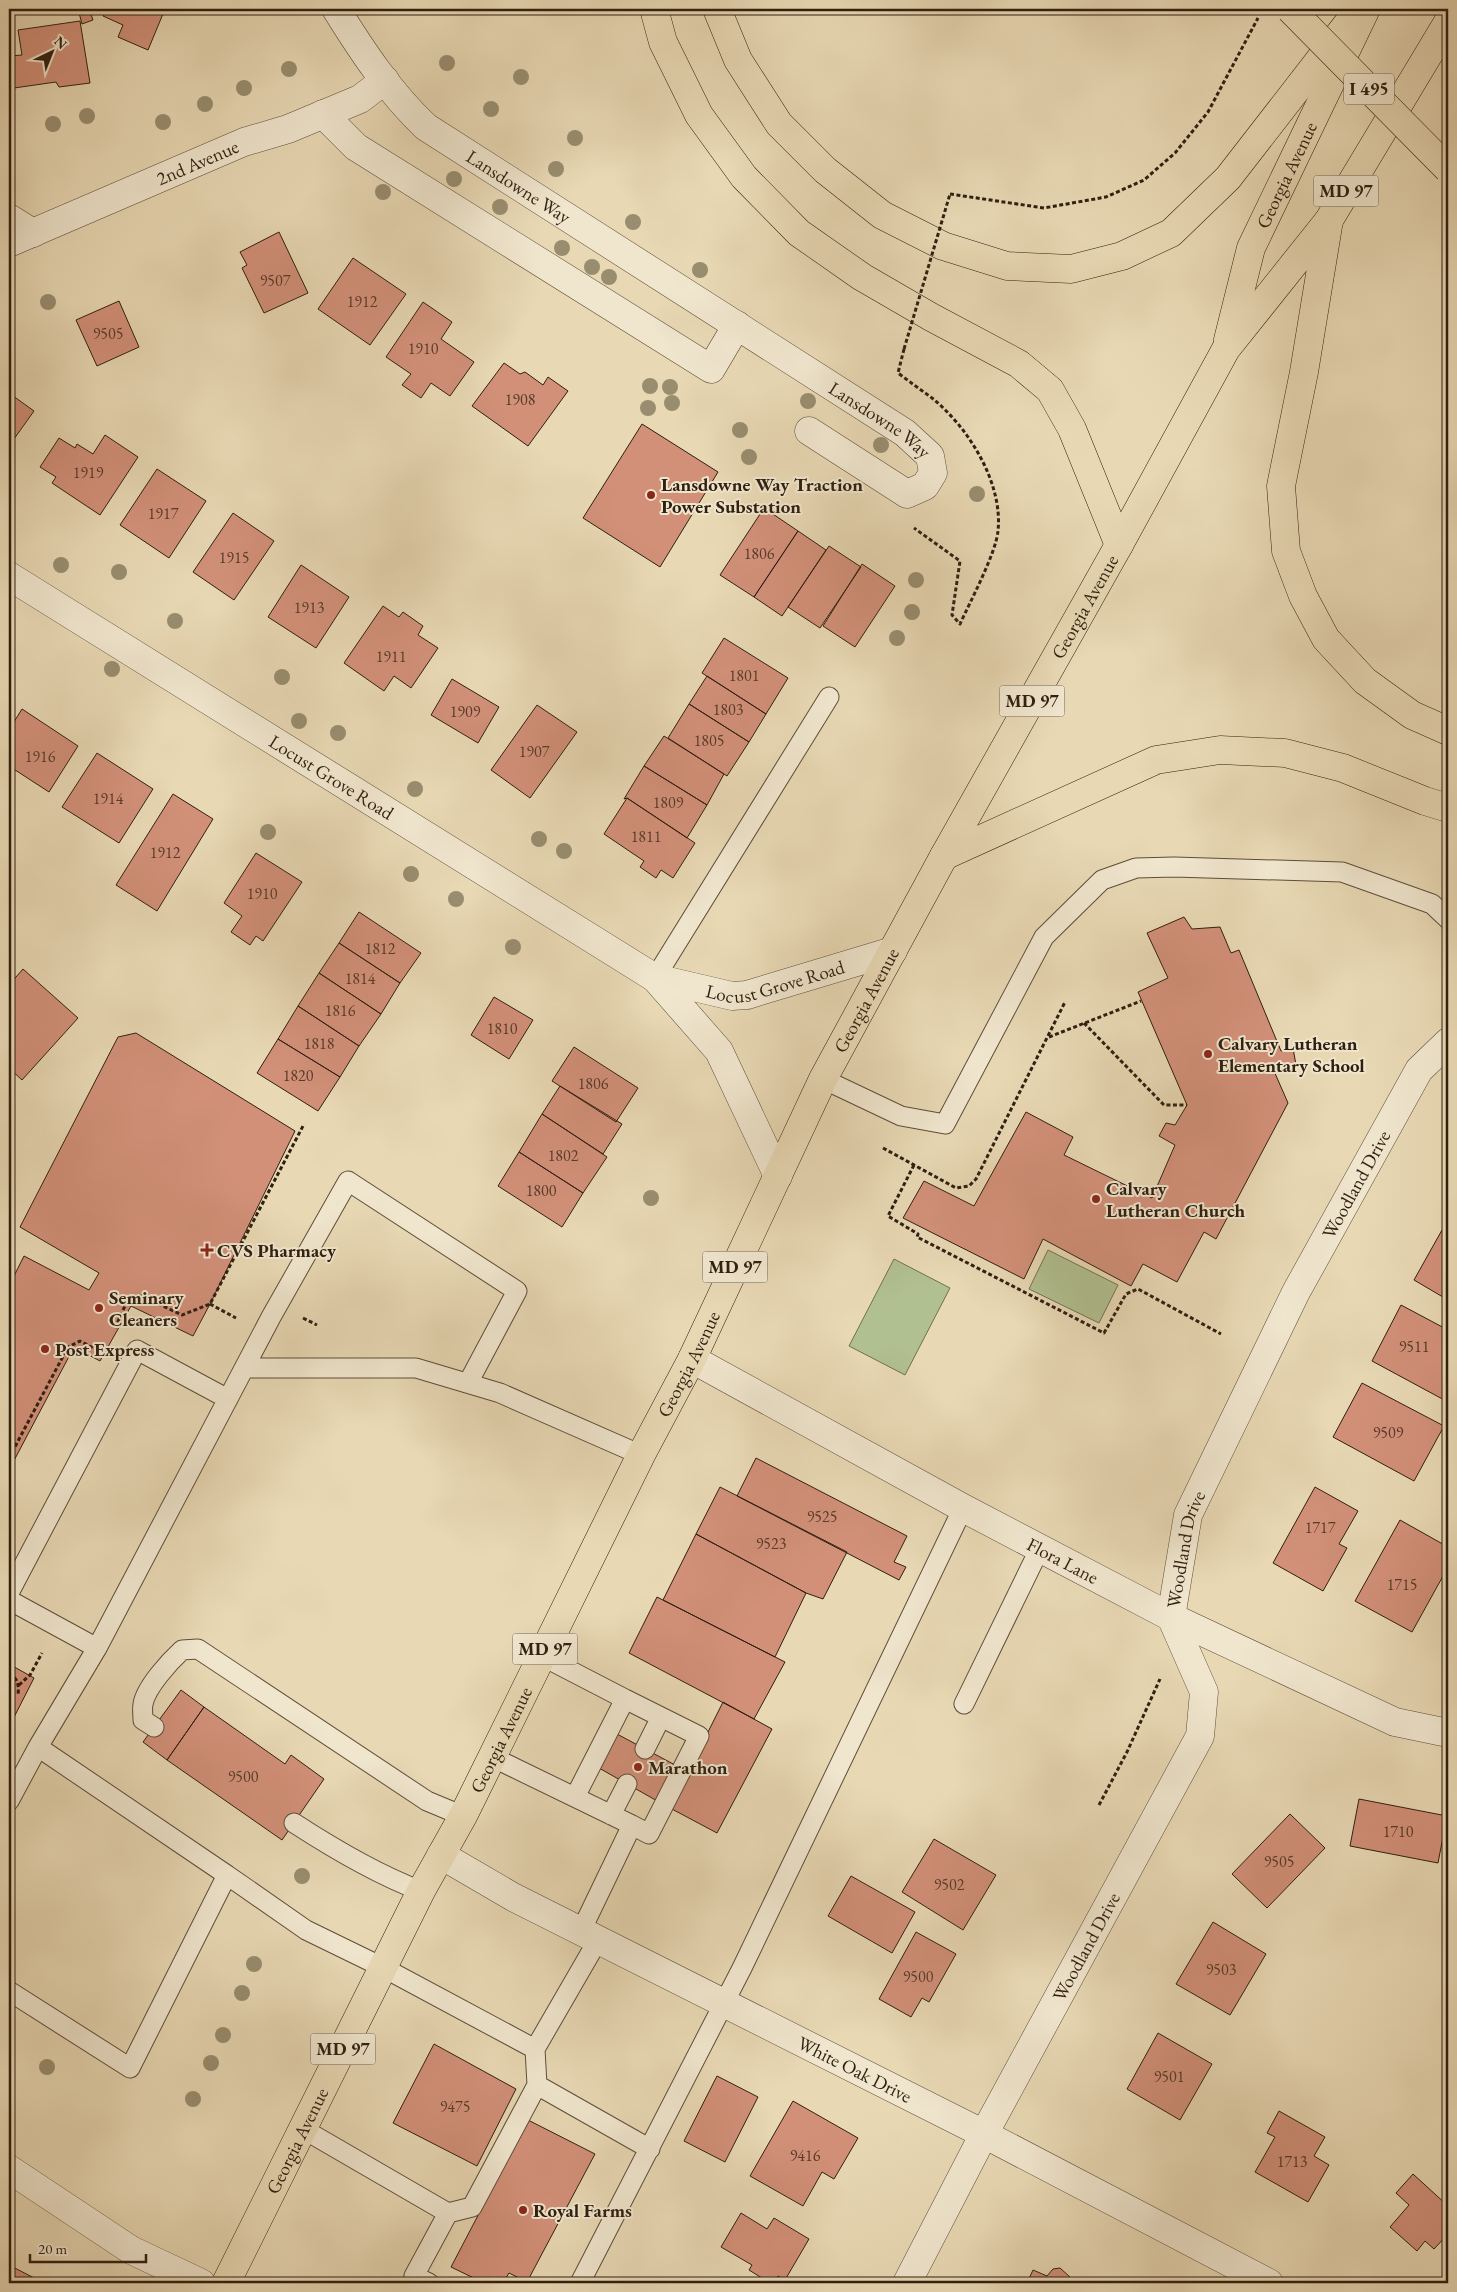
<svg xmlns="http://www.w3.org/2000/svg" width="1457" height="2292" font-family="'EB Garamond',serif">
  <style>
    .green { fill: #b1c091; stroke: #707050 }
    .building { fill: #d29079; stroke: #2f1f10 }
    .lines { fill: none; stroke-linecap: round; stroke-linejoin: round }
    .service-casing { stroke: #5d4d39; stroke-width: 21 }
    .minor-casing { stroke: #5d4d39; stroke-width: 29 }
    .tertiary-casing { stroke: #5d4d39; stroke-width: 29 }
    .primary-casing { stroke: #2f1f10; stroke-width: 29 }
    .motorway-casing { stroke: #2f1f10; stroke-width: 29 }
    .path { stroke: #2f1f10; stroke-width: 3; stroke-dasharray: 4 2.5; stroke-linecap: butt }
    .service { stroke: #f0e6ce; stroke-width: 19 }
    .minor { stroke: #f0e6ce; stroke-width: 28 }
    .tertiary { stroke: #f0e6ce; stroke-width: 28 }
    .primary { stroke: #e8d8b4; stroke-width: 28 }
    .motorway { stroke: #e8d8b4; stroke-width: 28 }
    .motorway-bridge-casing { stroke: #2f1f10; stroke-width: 29; stroke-linecap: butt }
    .path-bridge { stroke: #2f1f10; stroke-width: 3; stroke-dasharray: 4 2.5; stroke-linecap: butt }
    .motorway-bridge { stroke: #e8d8b4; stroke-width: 28 }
    .tree { fill: #988d6f }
    .poi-dot { fill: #8f2418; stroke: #f0e6ce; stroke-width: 2 }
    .labels { text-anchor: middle; stroke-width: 4; stroke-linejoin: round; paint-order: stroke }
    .number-label { font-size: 16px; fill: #583b2a }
    .shield { fill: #f0e6ce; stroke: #695b49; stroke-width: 1 }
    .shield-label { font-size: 18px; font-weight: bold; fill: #2f1f10 }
    .street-label { font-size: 19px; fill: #2f1f10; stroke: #f0e6ce }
    .poi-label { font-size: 19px; font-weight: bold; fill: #2f1f10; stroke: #f0e6ce; text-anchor: start }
  </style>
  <rect width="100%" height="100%" fill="#e8d8b4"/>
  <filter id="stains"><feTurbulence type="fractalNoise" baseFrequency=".004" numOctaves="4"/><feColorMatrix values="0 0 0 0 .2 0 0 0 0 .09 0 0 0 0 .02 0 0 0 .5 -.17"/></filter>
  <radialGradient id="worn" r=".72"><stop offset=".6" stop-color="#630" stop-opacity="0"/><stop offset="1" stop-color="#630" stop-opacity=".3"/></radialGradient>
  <path class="green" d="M1048 1250 1118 1285 1099 1323 1029 1289Z
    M894 1259 950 1288 905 1375 849 1346Z"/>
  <path class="building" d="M78 9H89L93 20 82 24Z
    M107 9H165L148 50 118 37 123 25 103 16Z
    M80 21 90 83 59 87 56 82 14 88 10 56 22 55 18 30Z
    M279 232 308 293 264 313 242 268 247 265 240 252Z
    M353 258 406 294 370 345 318 309Z
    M119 301 139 347 97 366 76 320Z
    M423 302 452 322 441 339 474 362 450 396 431 383 421 398 402 385 411 374 386 357Z
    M504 363 520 374 525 372 543 385 548 377 568 391 528 446 472 406Z
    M9 393 34 411 9 446Z
    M642 424 718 472 660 567 583 518Z
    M105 435 138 457 100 515 52 483 56 477 40 467 59 438 75 448 77 444 93 454Z
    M157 469 206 501 169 558 120 525Z
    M764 508 798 531 754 597 720 575Z
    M233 513 274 541 234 600 193 572Z
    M798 531 826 550 782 616 754 597Z
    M829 546 861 567 820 628 788 607Z
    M862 564 895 586 855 647 823 626Z
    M301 565 349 597 316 648 268 617Z
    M383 606 399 617 403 612 423 626 418 635 438 648 411 688 394 676 384 691 344 663Z
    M724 638 788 678 766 714 702 673Z
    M707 676 766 714 749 742 689 704Z
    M452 679 499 707 478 743 431 715Z
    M689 704 749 742 727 776 668 738Z
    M537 705 577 732 530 798 491 770Z
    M22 709 78 746 49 792 9 766V730Z
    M664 736 724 774 707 805 644 766Z
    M97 753 153 789 119 843 62 807Z
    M644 766 707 805 687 838 627 798 624 799Z
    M173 794 213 819 157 911 116 885Z
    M627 798 695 843 673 878 661 870 656 878 640 867 644 861 604 834Z
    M256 853 302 882 263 941 256 936 250 945 231 932 242 916 224 903Z
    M359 912 421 953 400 983 339 943Z
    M1184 917 1192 929 1220 927 1231 953 1239 950 1281 1051 1293 1048 1296 1065 1274 1071 1288 1103 1216 1239 1204 1232 1177 1282 1143 1264 1131 1286 1043 1239 1024 1279 903 1218 924 1181 974 1206 1026 1112 1073 1137 1064 1155 1152 1198 1175 1145 1159 1136 1166 1123 1175 1125 1187 1105 1138 992 1168 978 1147 933Z
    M339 943 400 983 381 1014 319 973Z
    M23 969 78 1018 22 1080 9 1068V985Z
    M319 973 381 1014 359 1046 298 1006Z
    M494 997 533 1020 509 1059 471 1035Z
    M298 1006 359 1046 340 1077 278 1039Z
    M136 1033 295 1131 210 1304 193 1336 131 1306 100 1361 74 1347 9 1470V1286L24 1256 89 1290 99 1273 20 1227 118 1037Z
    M278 1039 340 1077 318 1111 257 1073Z
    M574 1047 638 1088 616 1122 552 1081Z
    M560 1086 622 1124 603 1154 542 1114Z
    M542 1114 607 1157 583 1193 519 1152Z
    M519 1152 583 1193 562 1227 498 1186Z
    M1442 1230 1448 1233V1300L1414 1280Z
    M1401 1305 1448 1330V1402L1372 1361Z
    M1362 1383 1444 1426 1414 1481 1333 1437Z
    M756 1458 907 1536 894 1562 906 1567 899 1580 737 1496Z
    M720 1487 847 1552 823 1599 806 1593 696 1534Z
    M1315 1487 1358 1511 1339 1544 1347 1548 1323 1591 1273 1563Z
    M1400 1520 1448 1547V1567L1412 1632 1355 1601Z
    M696 1534 806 1593 775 1657 663 1600Z
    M657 1597 785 1662 754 1719 629 1653Z
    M9 1664 34 1678 9 1727Z
    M181 1690 204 1707 167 1760 143 1742Z
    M723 1702 772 1729 717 1833 670 1808Z
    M204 1707 285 1764 291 1755 324 1779 282 1840 167 1760Z
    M617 1734 677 1766 659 1802 599 1768Z
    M1359 1799 1447 1816 1438 1863 1350 1846Z
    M1290 1814 1325 1848 1267 1908 1232 1874Z
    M934 1839 996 1875 963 1930 902 1892Z
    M851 1876 915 1912 892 1953 828 1916Z
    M1213 1922 1266 1954 1230 2015 1176 1984Z
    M916 1932 956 1954 929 2002 922 1998 911 2017 879 1999Z
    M1158 2033 1212 2064 1180 2120 1127 2089Z
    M434 2044 516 2089 477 2166 393 2123Z
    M717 2076 758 2097 725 2162 684 2141Z
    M793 2101 858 2138 834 2179 822 2172 803 2206 750 2176Z
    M1279 2111 1325 2137 1314 2156 1329 2165 1308 2202 1255 2172 1275 2137 1267 2133Z
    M528 2120 595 2154 527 2282 509 2273 503 2283H484L451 2267Z
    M1413 2174 1448 2206V2234L1434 2249 1425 2241 1417 2251 1390 2227 1409 2205 1396 2193Z
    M741 2213 767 2229 774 2218 809 2239 785 2280 778 2276 774 2283H770L749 2270 752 2265 721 2247Z
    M9 2265 38 2280 36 2283H9Z
    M1060 2268 1070 2277V2283H1027L1033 2270 1047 2276 1053 2269Z"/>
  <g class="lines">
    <defs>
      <path id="service" d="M655 978 829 697
        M823 1079 901 1116 945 1124 1044 937 1102 880 1136 868 1174 867 1342 872 1432 904 1448 919
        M245 1368H416L500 1393 641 1455
        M9 1593 137 1350 228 1399
        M9 1600 97 1648
        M542 1656 625 1699 575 1797
        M625 1699 699 1736 649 1834 632 1825
        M964 1704 1040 1548
        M154 1727 143 1720C143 1715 142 1709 143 1704 146 1687 170 1661 182 1650L198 1649 427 1801 463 1816
        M645 1749 661 1717
        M492 1757 632 1825 581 1931
        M9 1801 38 1747 97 1648 271 1317 348 1181 517 1291 468 1383
        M611 1815 627 1784
        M294 1823C334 1849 376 1874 421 1891
        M227 1875 306 1930 384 1968 535 2049 598 1940
        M9 1991 130 2068 227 1875 38 1747
        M535 2049 537 2085 650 2149
        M303 2129 448 2213 472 2207 537 2085
        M429 2283 414 2276 448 2213
        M580 2283 742 1968 963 1508"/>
      <g id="minor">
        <path id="s1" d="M336 9C362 51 390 93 426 127L905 433 930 456 933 473 925 486 907 494 809 431"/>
        <path d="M323 114 356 147 711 369 737 325"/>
        <path d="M9 218 33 233"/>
        <path id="s2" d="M9 243 244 142 288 129 360 99 385 80"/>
        <path id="s3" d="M9 576 655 978 719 1051 778 1176"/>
        <path id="s4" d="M655 978 732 996 747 995 893 951"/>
        <path id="s5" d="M692 1359 963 1508 1171 1617 1395 1722 1448 1733"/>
        <path id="s6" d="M441 1855 513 1897 984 2134 1269 2283"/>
        <path id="s7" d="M907 2283 984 2134 1200 1736 1204 1692 1171 1617 1188 1515 1296 1292 1419 1070 1448 1042"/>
      </g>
      <path id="tertiary" d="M9 2169 131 2250 201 2283"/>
      <g id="primary">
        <path id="s8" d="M1228 340 1251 248 1365 11"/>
        <path id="s9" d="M226 2283 421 1891 463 1816 641 1455 692 1359 823 1079 944 856 1119 545 1226 349 1329 220 1448 22"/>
      </g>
      <path id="motorway" d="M654 9 663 42 699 115 744 177 799 233 862 277 931 317 1019 364 1050 390 1072 429 1119 545
        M717 9 738 60 779 124 825 170 882 215 943 246 1007 266 1071 269 1122 256 1171 233 1228 178 1359 9
        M1329 220 1304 372 1281 486 1286 551 1303 596 1326 639 1365 681 1412 715 1448 731
        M944 856 1156 760 1220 750 1285 753 1343 768 1425 801 1448 808"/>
    </defs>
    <use href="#service" class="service-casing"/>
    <use href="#minor" class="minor-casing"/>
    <use href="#tertiary" class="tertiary-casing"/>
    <use href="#primary" class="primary-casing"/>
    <use href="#motorway" class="motorway-casing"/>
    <path class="path" d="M950 194 1044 208 1106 197 1144 180 1175 153 1208 112 1258 18
      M904 349 898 373C910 382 921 390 932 398 969 428 1003 483 998 531 996 553 970 602 960 624L952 615 960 561 914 528
      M1084 1023 1164 1105H1187
      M1049 1037 1141 1001
      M883 1148 956 1188 969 1186 976 1179 1065 1002
      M914 1165 888 1216 918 1234 917 1237 1104 1333 1126 1294 1138 1289 1221 1334
      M210 1304 236 1318
      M303 1318 317 1325
      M115 1328 129 1297 140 1295 182 1315 210 1304 303 1126
      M9 1458 68 1347 80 1341 97 1350 103 1347
      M9 1674C18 1678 19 1685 18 1695
      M19 1685 30 1675 42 1653
      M1099 1805 1127 1752 1160 1679"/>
    <use href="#service" class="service"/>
    <use href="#minor" class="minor"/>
    <use href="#tertiary" class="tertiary"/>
    <use href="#primary" class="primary"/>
    <use href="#motorway" class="motorway"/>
    <defs>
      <path id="motorway-bridge" d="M1290 9 1448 169"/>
    </defs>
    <use href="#motorway-bridge" class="motorway-bridge-casing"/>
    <path class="path-bridge" d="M904 349 950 194"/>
    <use href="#motorway-bridge" class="motorway-bridge"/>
  </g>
  <g class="tree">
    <circle cx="447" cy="63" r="8"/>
    <circle cx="289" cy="69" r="8"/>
    <circle cx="521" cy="77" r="8"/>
    <circle cx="244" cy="88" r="8"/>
    <circle cx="205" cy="104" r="8"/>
    <circle cx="491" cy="109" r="8"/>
    <circle cx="87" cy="116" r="8"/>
    <circle cx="163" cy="122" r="8"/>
    <circle cx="53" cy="124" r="8"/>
    <circle cx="575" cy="138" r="8"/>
    <circle cx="556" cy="169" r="8"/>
    <circle cx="454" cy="179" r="8"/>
    <circle cx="383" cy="192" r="8"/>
    <circle cx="500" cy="207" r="8"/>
    <circle cx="633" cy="222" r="8"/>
    <circle cx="562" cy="248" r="8"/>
    <circle cx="592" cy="267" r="8"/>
    <circle cx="700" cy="270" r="8"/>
    <circle cx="609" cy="277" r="8"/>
    <circle cx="48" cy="302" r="8"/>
    <circle cx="650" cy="386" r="8"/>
    <circle cx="670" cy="387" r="8"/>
    <circle cx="808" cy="401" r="8"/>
    <circle cx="672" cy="403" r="8"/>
    <circle cx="648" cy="408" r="8"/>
    <circle cx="740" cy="430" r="8"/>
    <circle cx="881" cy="445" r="8"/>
    <circle cx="749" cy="457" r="8"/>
    <circle cx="977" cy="494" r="8"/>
    <circle cx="61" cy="565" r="8"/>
    <circle cx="119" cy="572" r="8"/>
    <circle cx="916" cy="580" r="8"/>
    <circle cx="912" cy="612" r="8"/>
    <circle cx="175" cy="621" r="8"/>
    <circle cx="897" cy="638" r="8"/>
    <circle cx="112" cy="669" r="8"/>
    <circle cx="282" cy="677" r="8"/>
    <circle cx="299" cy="721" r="8"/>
    <circle cx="338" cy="733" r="8"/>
    <circle cx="415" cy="789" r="8"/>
    <circle cx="268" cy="832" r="8"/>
    <circle cx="539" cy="839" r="8"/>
    <circle cx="564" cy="851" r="8"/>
    <circle cx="411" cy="874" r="8"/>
    <circle cx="456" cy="899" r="8"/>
    <circle cx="513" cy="947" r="8"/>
    <circle cx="651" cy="1198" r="8"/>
    <circle cx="302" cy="1876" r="8"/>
    <circle cx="254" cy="1964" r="8"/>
    <circle cx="242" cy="1993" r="8"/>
    <circle cx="223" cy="2035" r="8"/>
    <circle cx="211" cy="2063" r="8"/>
    <circle cx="47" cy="2067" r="8"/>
    <circle cx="193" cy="2099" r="8"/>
  </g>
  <g class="poi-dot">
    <circle cx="651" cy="495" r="5"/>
    <circle cx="1208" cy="1054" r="5"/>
    <circle cx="1096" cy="1199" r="5"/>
    <path d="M204.5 1242.5h5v5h5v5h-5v5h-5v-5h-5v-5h5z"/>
    <circle cx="99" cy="1308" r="5"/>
    <circle cx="45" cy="1349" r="5"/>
    <circle cx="638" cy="1767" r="5"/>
    <circle cx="523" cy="2210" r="5"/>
  </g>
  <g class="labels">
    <g class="number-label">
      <text x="275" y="286">9507</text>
      <text x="362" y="307">1912</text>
      <text x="108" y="339">9505</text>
      <text x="423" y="354">1910</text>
      <text x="520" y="405">1908</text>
      <text x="88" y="478">1919</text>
      <text x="163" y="519">1917</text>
      <text x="759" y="559">1806</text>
      <text x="234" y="563">1915</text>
      <text x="309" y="613">1913</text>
      <text x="391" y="662">1911</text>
      <text x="744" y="681">1801</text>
      <text x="728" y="715">1803</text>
      <text x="465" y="717">1909</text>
      <text x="709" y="746">1805</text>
      <text x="534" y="757">1907</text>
      <text x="40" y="762">1916</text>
      <text x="108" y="804">1914</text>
      <text x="668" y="808">1809</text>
      <text x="646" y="842">1811</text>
      <text x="165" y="858">1912</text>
      <text x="262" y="899">1910</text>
      <text x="380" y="954">1812</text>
      <text x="360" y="984">1814</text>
      <text x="340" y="1016">1816</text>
      <text x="502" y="1034">1810</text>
      <text x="319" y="1049">1818</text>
      <text x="298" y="1081">1820</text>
      <text x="593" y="1089">1806</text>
      <text x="563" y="1161">1802</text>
      <text x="541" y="1196">1800</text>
      <text x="1414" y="1352">9511</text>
      <text x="1388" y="1438">9509</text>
      <text x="822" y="1522">9525</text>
      <text x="1320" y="1533">1717</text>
      <text x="771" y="1549">9523</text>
      <text x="1402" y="1590">1715</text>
      <text x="243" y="1782">9500</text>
      <text x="1398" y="1837">1710</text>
      <text x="1279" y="1867">9505</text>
      <text x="949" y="1890">9502</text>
      <text x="1221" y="1975">9503</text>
      <text x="918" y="1982">9500</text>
      <text x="1169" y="2082">9501</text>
      <text x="455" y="2112">9475</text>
      <text x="805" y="2161">9416</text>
      <text x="1292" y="2167">1713</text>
    </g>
    <g class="shield">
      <rect x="1344" y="73.5" width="50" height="31" rx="4"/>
      <rect x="1313.5" y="175.5" width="65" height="31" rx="4"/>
      <rect x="999.5" y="685.5" width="65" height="31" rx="4"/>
      <rect x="702.5" y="1251.5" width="65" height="31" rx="4"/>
      <rect x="512.5" y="1633.5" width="65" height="31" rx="4"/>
      <rect x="310.5" y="2033.5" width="65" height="31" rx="4"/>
    </g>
    <g class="shield-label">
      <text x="1369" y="95">I 495</text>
      <text x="1346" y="197">MD 97</text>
      <text x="1032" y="707">MD 97</text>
      <text x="735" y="1273">MD 97</text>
      <text x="545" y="1655">MD 97</text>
      <text x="343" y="2055">MD 97</text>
    </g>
    <g class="street-label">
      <text dy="7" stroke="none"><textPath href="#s2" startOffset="205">2nd Avenue</textPath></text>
      <text dy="7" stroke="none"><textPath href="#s8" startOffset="176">Georgia Avenue</textPath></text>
      <text dy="7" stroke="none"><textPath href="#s1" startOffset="259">Lansdowne Way</textPath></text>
      <text dy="7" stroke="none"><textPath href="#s1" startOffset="689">Lansdowne Way</textPath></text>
      <text dy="7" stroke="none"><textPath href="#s9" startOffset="1884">Georgia Avenue</textPath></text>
      <text dy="7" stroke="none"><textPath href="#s3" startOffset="380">Locust Grove Road</textPath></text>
      <text dy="7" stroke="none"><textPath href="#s4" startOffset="124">Locust Grove Road</textPath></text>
      <text dy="7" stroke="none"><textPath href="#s9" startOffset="1434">Georgia Avenue</textPath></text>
      <text dy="7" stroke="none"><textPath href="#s7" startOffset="1221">Woodland Drive</textPath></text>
      <text dy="7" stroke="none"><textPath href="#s9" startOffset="1029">Georgia Avenue</textPath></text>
      <text dy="7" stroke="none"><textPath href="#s7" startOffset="816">Woodland Drive</textPath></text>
      <text dy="7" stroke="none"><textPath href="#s5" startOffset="422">Flora Lane</textPath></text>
      <text dy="7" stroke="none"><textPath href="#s9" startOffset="609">Georgia Avenue</textPath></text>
      <text dy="7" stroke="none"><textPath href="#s7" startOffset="381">Woodland Drive</textPath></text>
      <text dy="7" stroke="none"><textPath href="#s6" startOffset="466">White Oak Drive</textPath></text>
      <text dy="7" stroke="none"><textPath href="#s9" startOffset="159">Georgia Avenue</textPath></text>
    </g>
    <g class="poi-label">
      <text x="661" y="491">Lansdowne Way Traction<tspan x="661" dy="22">Power Substation</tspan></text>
      <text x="1218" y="1050">Calvary Lutheran<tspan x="1218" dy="22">Elementary School</tspan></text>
      <text x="1106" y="1195">Calvary<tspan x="1106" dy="22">Lutheran Church</tspan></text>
      <text x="217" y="1257">CVS Pharmacy</text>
      <text x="109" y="1304">Seminary<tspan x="109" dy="22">Cleaners</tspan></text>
      <text x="55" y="1356">Post Express</text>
      <text x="648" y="1774">Marathon</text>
      <text x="533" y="2217">Royal Farms</text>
    </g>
  </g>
  <rect width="1457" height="2292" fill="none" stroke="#e8d8b4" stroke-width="30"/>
  <rect x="10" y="10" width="1437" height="2272" fill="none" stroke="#2f1f10" stroke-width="2.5"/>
  <rect x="15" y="15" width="1427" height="2262" fill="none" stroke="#2f1f10"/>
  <g transform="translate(52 52) rotate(43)" stroke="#f0e6ce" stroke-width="4" paint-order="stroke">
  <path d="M0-4L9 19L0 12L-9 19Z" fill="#2f1f10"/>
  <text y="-8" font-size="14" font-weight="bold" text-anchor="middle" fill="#2f1f10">N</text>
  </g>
  <path d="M30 2254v8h116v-8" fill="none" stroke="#2f1f10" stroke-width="2.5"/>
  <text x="38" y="2254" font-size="15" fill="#2f1f10" stroke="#f0e6ce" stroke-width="4" paint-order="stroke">20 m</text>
  <rect width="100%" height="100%" filter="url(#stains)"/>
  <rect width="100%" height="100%" fill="url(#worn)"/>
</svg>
